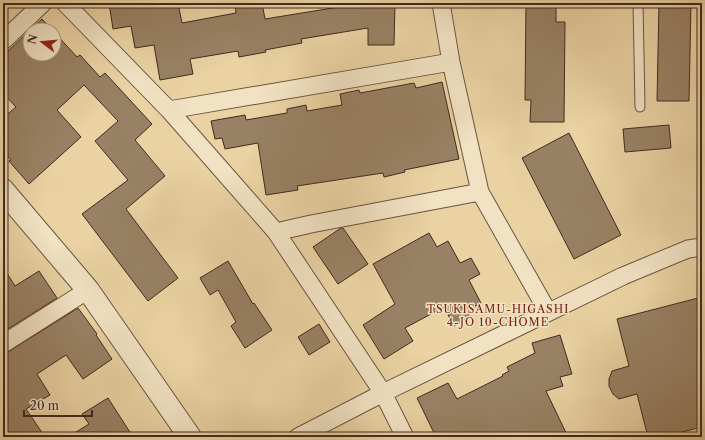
<svg xmlns="http://www.w3.org/2000/svg" width="705" height="440" font-family="'Libre Caslon Text',serif">
  <style>
    .building { fill: #988164; stroke: #402a20 }
    .lines { fill: none; stroke-linecap: round; stroke-linejoin: round }
    .service-casing { stroke: #6a5441; stroke-width: 11 }
    .minor-casing { stroke: #6a5441; stroke-width: 19 }
    .tertiary-casing { stroke: #6a5441; stroke-width: 24 }
    .service { stroke: #f1e2c3; stroke-width: 9 }
    .minor { stroke: #f1e2c3; stroke-width: 17 }
    .tertiary { stroke: #f1e2c3; stroke-width: 22 }
    .labels { text-anchor: middle; stroke-width: 3; stroke-linejoin: round; paint-order: stroke }
    .neighbourhood-label { font-size: 11px; letter-spacing: 1px; fill: #7a1f14; stroke: #f1e2c3 }
  </style>
  <rect width="100%" height="100%" fill="#ead2a3"/>
  <filter id="stains"><feTurbulence type="fractalNoise" baseFrequency=".005" numOctaves="4"/><feColorMatrix values="0 0 0 0 .2 0 0 0 0 .09 0 0 0 0 .02 0 0 0 .5 -.17"/></filter>
  <radialGradient id="worn" r=".72"><stop offset=".6" stop-color="#630" stop-opacity="0"/><stop offset="1" stop-color="#630" stop-opacity=".3"/></radialGradient>
  <path class="building" d="M109 3H178L182 23 236 13 235 3H262L265 19 357 4H395L394 45H368V28L301 39 302 43 265 50 266 52 239 57 238 51 190 59 193 74 160 80 154 45 135 48 131 26 113 29Z
    M526 3H556V22H565L564 122H530L531 100H525Z
    M659 3H691L689 101H657Z
    M42 19 52 30H30Z
    M30 30V54H54V32L77 57 80 55 100 77 105 73 152 124 135 140 165 176 126 209 178 278 148 301 82 214 128 180 95 141 118 121 84 85 57 110 81 137 29 184 9 161 11 160 3 150V118L16 107 3 93V56Z
    M442 82 459 159 404 170 405 172 384 177 383 173 297 186 298 190 266 195 258 143 225 149 222 138 215 139 211 121 245 115 246 120 287 113V109L306 105 307 111 342 105 340 94 359 90 360 93 414 83 416 88Z
    M669 125 671 148 625 152 623 129Z
    M569 133 621 235 574 259 522 158Z
    M341 228H343L368 264 338 284 313 247Z
    M429 233 437 247 448 241 460 263 471 258 480 274 469 280 481 303 467 311 470 317 454 326 444 307 405 328 413 341 384 359 363 325 395 304 373 264Z
    M228 261 253 304 254 303 272 330 245 348 231 326 236 322 218 290 210 295 200 278Z
    M3 267 15 286 39 271 57 298 3 332Z
    M702 297V427L670 435 669 433 648 437 637 394 619 399 613 394 609 386V379L612 371 629 366 617 319Z
    M78 308 97 334 96 335 112 359 83 379 66 355 37 374 50 395 26 409 45 437H3V354L8 352Z
    M319 324 330 342 309 355 298 337Z
    M560 335 572 374 560 377 563 386 546 391 568 437H436L417 398 448 383 457 399 503 376 502 375 509 371 507 367 535 353 532 343Z
    M108 398 133 437H68L89 424 82 414Z"/>
  <g class="lines">
    <defs>
      <path id="service" d="M638 3 640 107"/>
      <path id="minor" d="M65 3 169 110 276 232 383 393 405 437
        M441 3 451 62 480 192 548 312
        M3 41 43 3
        M169 110 451 62
        M276 232 311 224 480 192
        M3 344 88 290
        M298 437 383 393 623 276 688 249 702 247"/>
      <path id="tertiary" d="M3 190 88 290 190 437"/>
    </defs>
    <use href="#service" class="service-casing"/>
    <use href="#minor" class="minor-casing"/>
    <use href="#tertiary" class="tertiary-casing"/>
    <use href="#service" class="service"/>
    <use href="#minor" class="minor"/>
    <use href="#tertiary" class="tertiary"/>
  </g>
  <g class="labels">
    <g class="neighbourhood-label">
      <text x="498" y="313">TSUKISAMU-HIGASHI<tspan x="498" dy="13">4-JO 10-CHOME</tspan></text>
    </g>
  </g>
  <rect width="705" height="440" fill="none" stroke="#ead2a3" stroke-width="16"/>
  <rect x="4" y="4" width="697" height="432" fill="none" stroke="#402a20" stroke-width="2"/>
  <rect x="8" y="8" width="689" height="424" fill="none" stroke="#402a20"/>
  <g transform="translate(42 42) rotate(286)"><circle r="19" fill="#f1e2c3" stroke="#aa9882"/>
  <path d="M0-3L7 15L0 10L-7 15Z" fill="#8f2418"/>
  <text y="-6" font-size="11" font-weight="bold" text-anchor="middle" fill="#402a20">N</text>
  </g>
  <path d="M24 410v6h68v-6" fill="none" stroke="#402a20" stroke-width="2"/>
  <text x="30" y="410" font-size="12" fill="#402a20" stroke="#f1e2c3" stroke-width="3" paint-order="stroke">20 m</text>
  <rect width="100%" height="100%" filter="url(#stains)"/>
  <rect width="100%" height="100%" fill="url(#worn)"/>
</svg>
